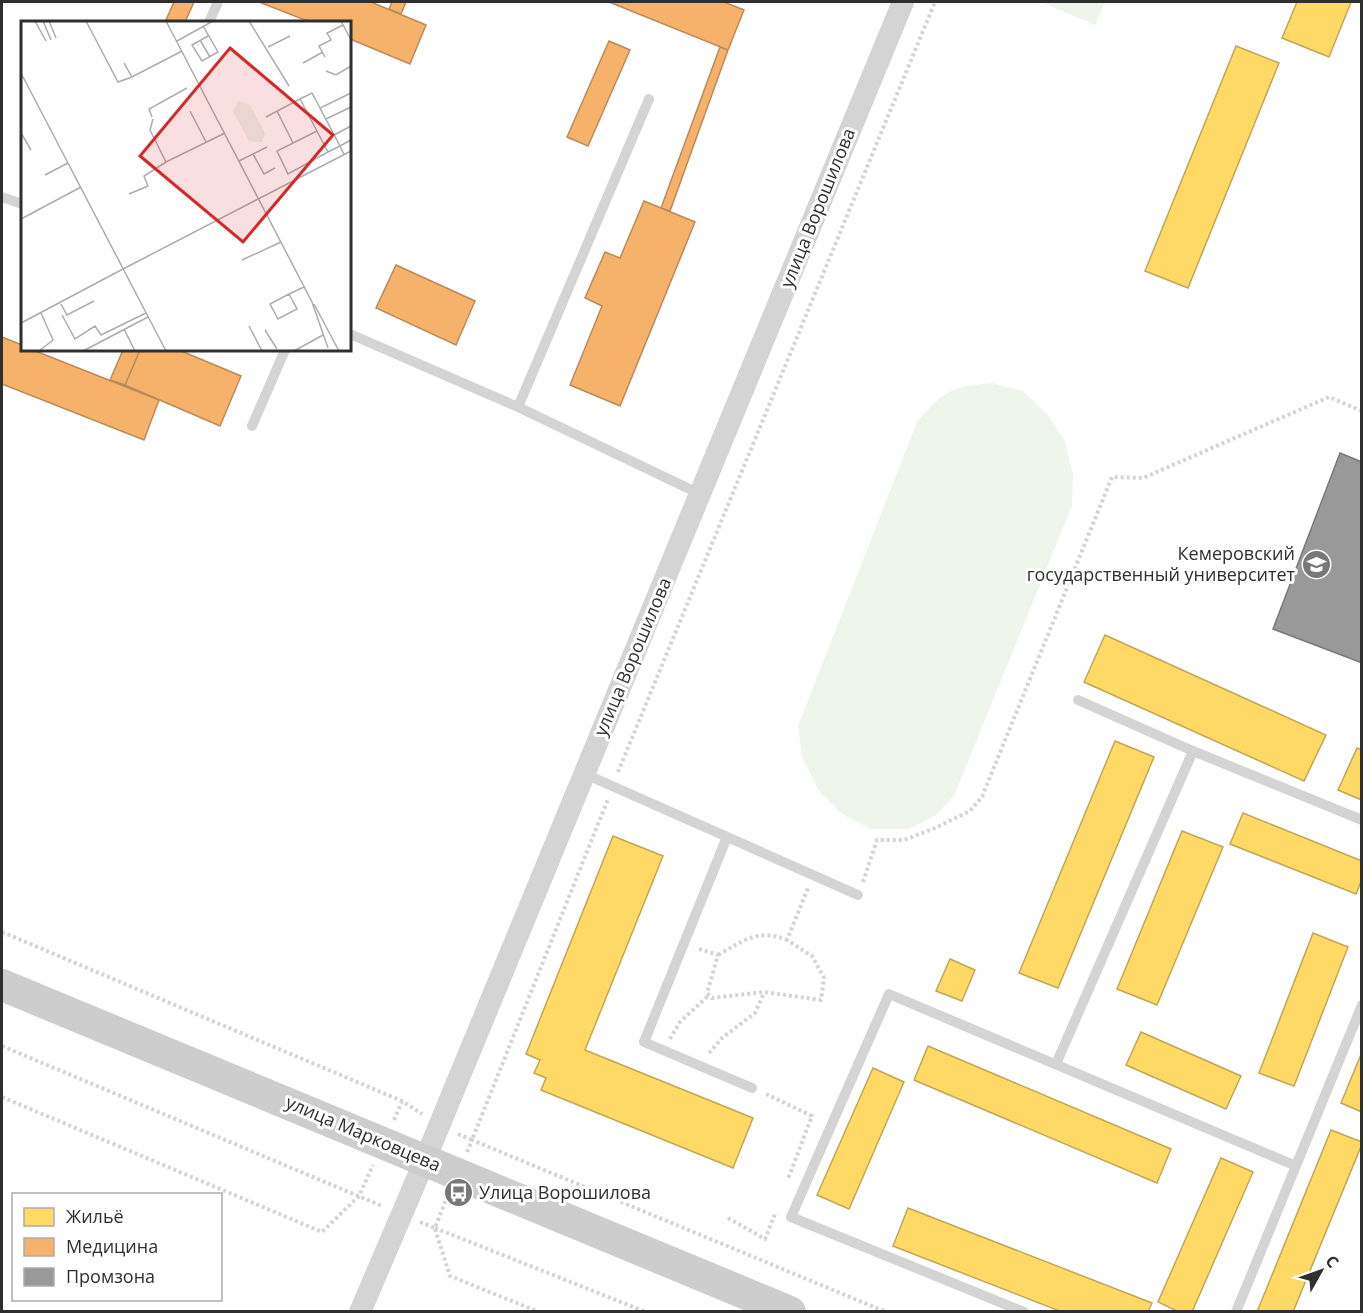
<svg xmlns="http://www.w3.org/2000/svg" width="1363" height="1313" font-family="'Open Sans',sans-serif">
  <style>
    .green { fill: #eef5eb }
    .homes { fill: #ffd966; stroke: #c1a656; stroke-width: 1.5 }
    .health { fill: #f6b26b; stroke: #ba8b59; stroke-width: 1.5 }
    .industry { fill: #999; stroke: #797979; stroke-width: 1.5 }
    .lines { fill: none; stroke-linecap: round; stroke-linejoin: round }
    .path { stroke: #d4d4d4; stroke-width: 4; stroke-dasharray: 3 3; stroke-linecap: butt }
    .lane { stroke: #d4d4d4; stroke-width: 10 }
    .street { stroke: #d4d4d4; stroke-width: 22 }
    .secondary { stroke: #cdcdcd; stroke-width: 32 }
    .labels { text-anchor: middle; stroke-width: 6; stroke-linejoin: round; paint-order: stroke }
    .street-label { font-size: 18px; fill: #2f2f2f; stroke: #fff }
    .poi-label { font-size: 18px; fill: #2f2f2f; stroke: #fff; text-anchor: end }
    .inset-road { fill: none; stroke: #acacac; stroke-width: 1.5 }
    .view { fill: #d62828; fill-opacity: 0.15; stroke: #d62828; stroke-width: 3 }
    .inset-edge { fill: none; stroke: #2f2f2f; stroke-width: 3 }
  </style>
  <rect width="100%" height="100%" fill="#fff"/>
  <path class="green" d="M1041 2H1105L1095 25Z
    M992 383 1023 391 1047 414 1065 441 1073 475 1072 506 954 796 935 816 909 829H871L842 814 819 791 802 757 798 726 917 422C945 390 950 387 992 383Z"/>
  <path class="homes" d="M1297 2H1351L1329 57 1282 38Z
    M1236 46 1279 63 1188 288 1145 271Z
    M1105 635 1326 735 1304 781 1084 682Z
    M1115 741 1154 757 1058 988 1019 973Z
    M1357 748 1362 750V800L1338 790Z
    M1243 813 1362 861V879L1356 894 1230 844Z
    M1182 831 1223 847 1157 1005 1117 989Z
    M613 836 663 856 585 1050 753 1118 733 1168 541 1090 546 1078 534 1073 540 1060 526 1054Z
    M1313 933 1348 947 1294 1086 1259 1073Z
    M950 959 975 970 962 1001 936 991Z
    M1141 1032 1241 1076 1226 1109 1126 1065Z
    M928 1046 1171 1149 1157 1183 914 1080Z
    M1362 1052V1112L1341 1103Z
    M873 1068 904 1082 849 1209 817 1195Z
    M1331 1130 1362 1142V1144L1293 1312H1257Z
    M1221 1158 1253 1172 1192 1312H1179L1158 1302Z
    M908 1208 1152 1303 1148 1312H1062L893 1246Z"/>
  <path class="health" d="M174 2H194L185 22H165Z
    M259 2H371L426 25 410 64 350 39V22H310Z
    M392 2H406L401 14 389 9Z
    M609 2H724L744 10 728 50Z
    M609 41 630 50 588 146 567 137Z
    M720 47 728 50 670 211 661 208Z
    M644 201 695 222 620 406 570 385 602 306 585 298 605 252 620 258Z
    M396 265 475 301 456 345 376 308Z
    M2 337 22 345V350H33L159 400 144 440 2 384Z
    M123 350H140L125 385 110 380Z
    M140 350H179L241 376 220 426 125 385Z"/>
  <path class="industry" d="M1340 453 1362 462V663L1273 629Z"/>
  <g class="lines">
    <path class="path" d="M618 772 935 2
      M863 882 877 840H904L933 829 970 811 982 797 1112 477 1143 478 1329 397 1362 411
      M2 932 402 1101 422 1114
      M699 949 718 955 707 993 712 998 764 992 821 1000 824 978 812 956 787 940 808 888
      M718 955C743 941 758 928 787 940
      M670 1039 680 1022 709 995
      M2 1046 382 1206
      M709 1053 722 1038 755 1013 764 993
      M766 1094 812 1116 788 1179
      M2 1097 322 1232 359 1196 373 1165
      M394 1120 402 1101
      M458 1134 472 1140 608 799
      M467 1152 472 1140 886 1312
      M728 1218 765 1239 775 1214
      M420 1222 435 1228 447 1197
      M435 1228 646 1312
      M435 1229 450 1276 539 1312"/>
    <path class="lane" d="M209 22 218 2
      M2 197 22 204
      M350 334 518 407 700 494
      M518 407 649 99
      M252 426 285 350
      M1078 700 1193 751 1362 820
      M585 774 858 895
      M727 837 644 1042 752 1088
      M1056 1064 1193 751
      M1024 1312 791 1217 889 994 1296 1166
      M1236 1312 1362 1005"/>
    <path class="street" d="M360 1312 425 1160 903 2"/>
    <path class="secondary" d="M2 985 790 1312"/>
  </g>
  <defs>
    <symbol id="university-disc" viewBox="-11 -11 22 22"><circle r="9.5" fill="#787878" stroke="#fff"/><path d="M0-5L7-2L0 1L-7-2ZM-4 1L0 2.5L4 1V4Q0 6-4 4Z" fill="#fff"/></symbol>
    <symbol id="bus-disc" viewBox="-11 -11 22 22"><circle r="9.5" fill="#787878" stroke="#fff"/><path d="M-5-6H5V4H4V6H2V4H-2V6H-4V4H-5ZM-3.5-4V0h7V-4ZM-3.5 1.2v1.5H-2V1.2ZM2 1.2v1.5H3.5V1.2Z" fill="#fff"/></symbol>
  </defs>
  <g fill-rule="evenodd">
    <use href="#university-disc" x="1300" y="548" width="33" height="33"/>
    <use href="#bus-disc" x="442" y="1176" width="33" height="33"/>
  </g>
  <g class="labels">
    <g class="street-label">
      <text transform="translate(818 208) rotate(-68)" y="6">улица Ворошилова</text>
      <text transform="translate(633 657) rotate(-67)" y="6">улица Ворошилова</text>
      <text transform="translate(363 1134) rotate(23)" y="6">улица Марковцева</text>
    </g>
    <g class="poi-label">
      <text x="1295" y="560">Кемеровский<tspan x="1295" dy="21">государственный университет</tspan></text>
      <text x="479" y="1199" text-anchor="start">Улица Ворошилова</text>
    </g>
  </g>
  <g transform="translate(21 21)">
    <rect width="330" height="330" fill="#fff"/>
    <path d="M217 80 229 84 244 112 241 121 228 120 212 90Z" fill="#eef5eb"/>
    <path class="inset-road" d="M14 0 25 20M22 0 30 19M28 0 35 17M65 0 97 61 111 56M145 0 291 281 307 327M228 0 268 65M320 0 330 19M182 5 197 31 181 40 171 24 187 15M179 19 189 36M156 20 192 0M247 26 269 15M304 36 298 25 310 19 306 12 322 4M103 42 111 56 161 30M282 42 302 31M305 50 315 54 330 45M0 52 145 330M330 72 299 87 319 125 330 119M279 78 291 72 299 87M169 90 185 121M256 90 272 122M131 96 128 88 166 67M245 96 279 78 307 131 319 125 323 133M132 98 129 109 145 141 204 112M305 98 330 86M296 110 256 130 267 153 307 131M0 112 10 129M313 114 330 105M232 133 243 153 254 147M218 140 246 126M24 154 47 142M108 173 127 165 123 155 145 141M0 198 60 166M221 239 260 221M102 248 330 130M268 273 276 288 257 298 249 283 268 273 283 266M40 283 46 294 73 280M293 283 318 330M41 294 54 318 74 305 80 314 125 292M0 302 102 248M228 305 241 330M103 308 114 330M244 309 256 328M18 330 32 319 20 292M62 330 127 296M273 330 302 314"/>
    <path class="view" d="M209 27 312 114 222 221 119 135Z"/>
    <rect width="330" height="330" class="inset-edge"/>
  </g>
  <rect width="1363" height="1313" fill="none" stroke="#2f2f2f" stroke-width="6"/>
  <rect x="12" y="1193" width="210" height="108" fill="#ffffff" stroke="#acacac" stroke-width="1.5"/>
  <rect x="24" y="1208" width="30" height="18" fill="#ffd966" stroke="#acacac" stroke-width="1.5"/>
  <text x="66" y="1223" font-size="18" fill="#2f2f2f">Жильё</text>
  <rect x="24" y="1238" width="30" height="18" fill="#f6b26b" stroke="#acacac" stroke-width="1.5"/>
  <text x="66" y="1253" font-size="18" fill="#2f2f2f">Медицина</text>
  <rect x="24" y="1268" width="30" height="18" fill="#999999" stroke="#acacac" stroke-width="1.5"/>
  <text x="66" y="1283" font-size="18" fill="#2f2f2f">Промзона</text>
  <g transform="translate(1321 1271) rotate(50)" stroke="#ffffff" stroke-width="4.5" paint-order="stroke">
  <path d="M0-4.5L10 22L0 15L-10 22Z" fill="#2f2f2f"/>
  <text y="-9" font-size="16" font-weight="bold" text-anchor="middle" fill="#2f2f2f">С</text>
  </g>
</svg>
